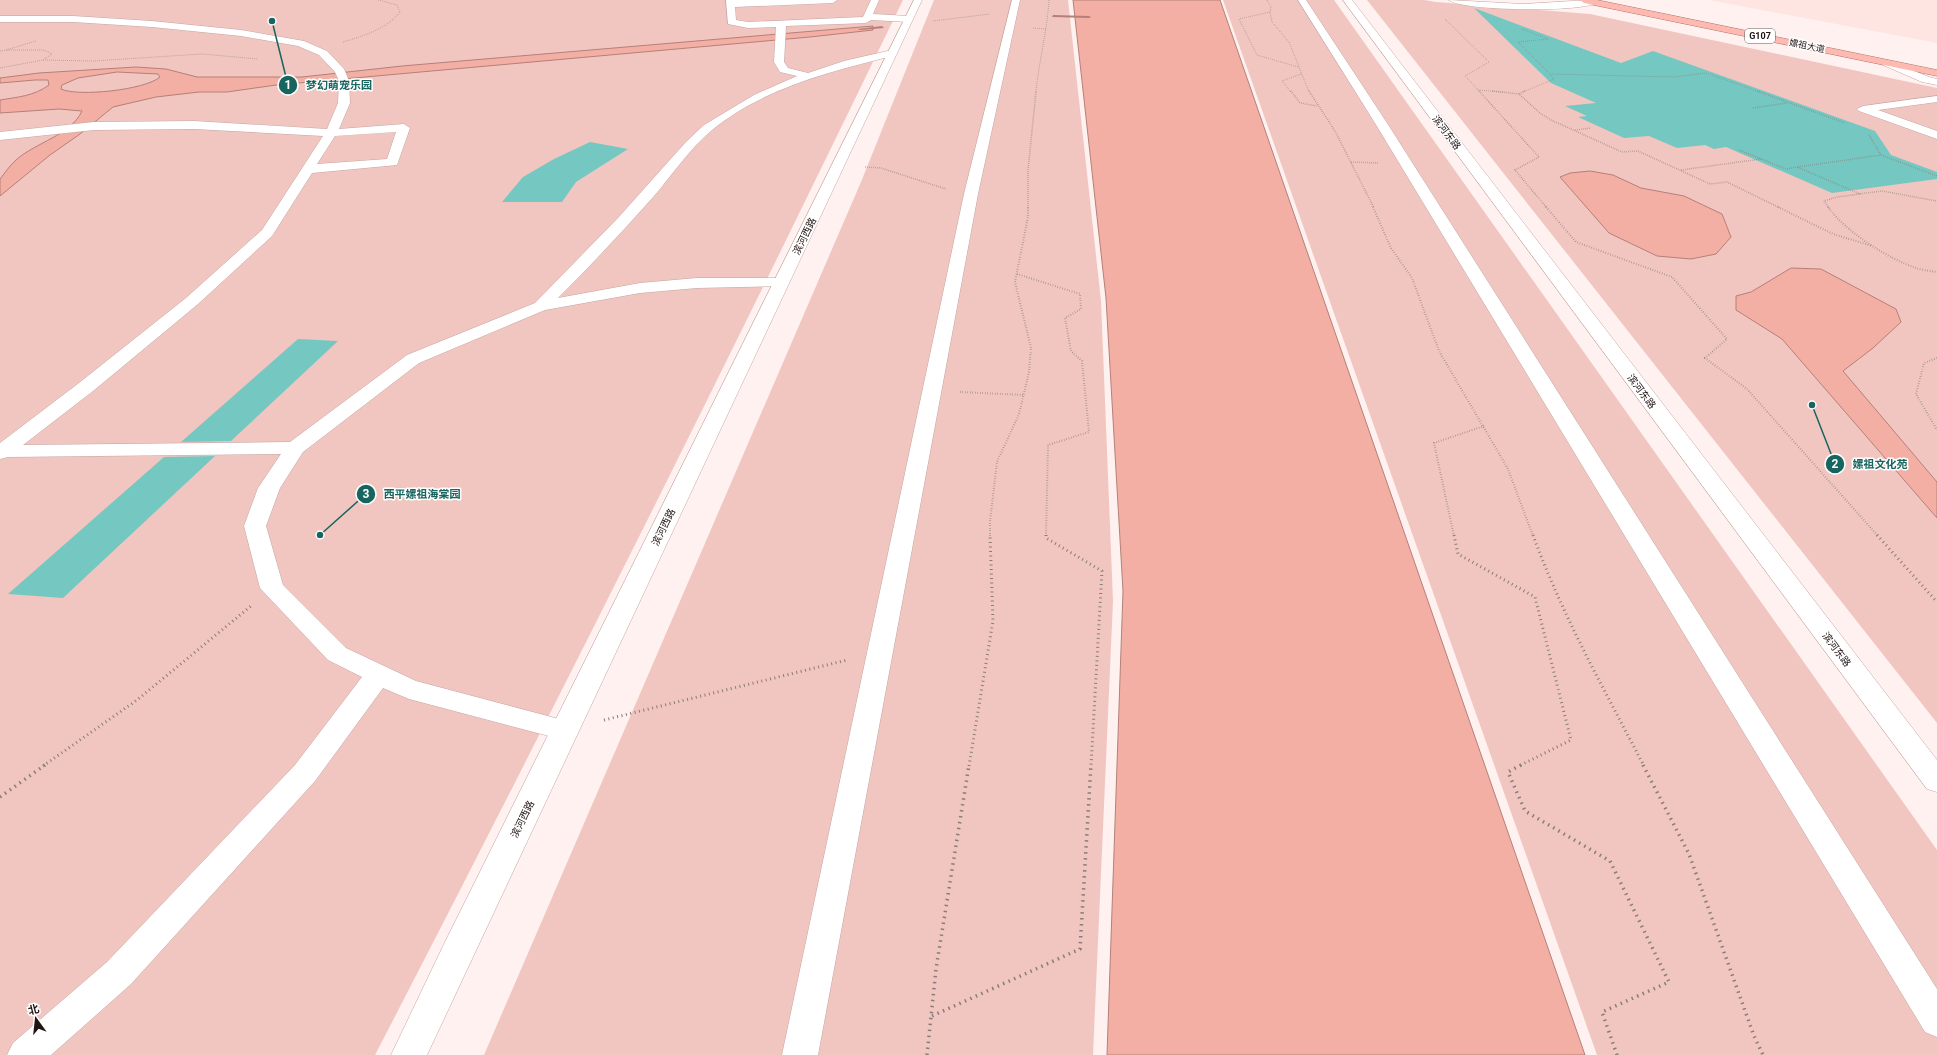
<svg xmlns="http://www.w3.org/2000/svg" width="1937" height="1055" font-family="Roboto,'Noto Sans SC',sans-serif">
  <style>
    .built { fill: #fee5e1 }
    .green { fill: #f1c6c0 }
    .water { fill: #f4afa5; stroke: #b48079; fill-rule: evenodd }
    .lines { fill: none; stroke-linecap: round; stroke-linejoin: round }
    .stream { fill: #b48079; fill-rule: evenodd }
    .building { fill: #74c8c1 }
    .minor-casing { stroke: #c4a6a2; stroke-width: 1 }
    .tertiary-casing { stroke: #c4a6a2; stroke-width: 1 }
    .trunk-casing { stroke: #af746d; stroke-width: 1 }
    .path-far4 { stroke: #897d7b; stroke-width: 1; stroke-dasharray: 0.5 1.5; stroke-linecap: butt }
    .path-far3 { stroke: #897d7b; stroke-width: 1.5; stroke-dasharray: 0.5 1.5; stroke-linecap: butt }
    .path-far2 { stroke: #897d7b; stroke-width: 2; stroke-dasharray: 0.5 2; stroke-linecap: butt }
    .path-far1 { stroke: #897d7b; stroke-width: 3; stroke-dasharray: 1 3.5; stroke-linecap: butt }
    .path { stroke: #897d7b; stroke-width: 3.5; stroke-dasharray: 1.5 4.5; stroke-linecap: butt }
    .minor { fill: #fff; fill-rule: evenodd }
    .tertiary { fill: #fff; fill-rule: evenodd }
    .trunk { fill: #febab0; fill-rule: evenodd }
    .labels { text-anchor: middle; stroke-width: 3; stroke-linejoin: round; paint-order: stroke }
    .shield { fill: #fff; stroke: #625a5a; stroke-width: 1 }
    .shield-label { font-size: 9px; font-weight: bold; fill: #1f1413 }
    .far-street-label { font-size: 9px; fill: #1f1413; stroke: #fff }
    .street-label { font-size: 10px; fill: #1f1413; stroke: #fff }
    .leader { fill: none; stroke: #186560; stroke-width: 1.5 }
    .callout-dot { fill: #186560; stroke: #fff; stroke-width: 1.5 }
    .mark-label { font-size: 12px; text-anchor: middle; font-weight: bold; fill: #fff }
    .callout-label { font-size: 11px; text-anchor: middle; font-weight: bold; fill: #186560; stroke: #fff; stroke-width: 3; stroke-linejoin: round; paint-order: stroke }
  </style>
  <rect width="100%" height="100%" fill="#fef1ef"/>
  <path class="built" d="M1709 0H1937V43Z"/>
  <path class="green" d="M0 0H903C732 354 556 706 375 1055H0Z
    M934 0H1068L1101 301 1113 601 1093 1055H484L861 182Z
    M1223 0H1334L1937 850V1055H1597Z
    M1367 0H1424L1436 2 1590 14 1937 88V723Z"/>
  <path class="water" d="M1073 0H1220L1585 1055H1107L1123 591 1106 298Z
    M873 26V30L810 37 276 85 227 92H199L156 97 113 107 80 134 50 155 0 196V179C5 173 10 165 16 160 36 142 70 136 82 111L59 109 0 113V100C18 97 34 96 49 85L48 80H35L0 83V78L39 73 136 67 166 69 197 77H302L402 66ZM117 72 158 74 160 77C145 90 78 97 61 89L62 85 78 78Z
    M1590 171 1613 175 1641 188 1684 196 1722 214 1731 237 1716 254 1691 259 1657 256 1609 233 1560 177 1570 173Z
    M1791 268 1821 269 1896 309 1901 322 1873 348 1843 371 1937 482V518L1782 339 1736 310V296L1751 292Z"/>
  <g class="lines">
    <path class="stream" d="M1053 15 1089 16 1091 17 1089 18 1052 17Z
      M882 26 884 28 860 30 858 29Z"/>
  </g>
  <path class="building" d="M1474 8 1621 63 1653 51 1875 131 1891 155 1937 172V179L1832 193 1726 147 1714 149 1705 145 1677 148 1649 136 1624 138 1578 117 1587 116 1565 106 1596 103 1551 83Z
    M590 142 628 149 576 182 562 202H502L523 177 554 159Z
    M298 339 338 341 231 441 181 442Z
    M215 456 63 598 8 594 164 457Z"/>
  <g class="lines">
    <defs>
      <path id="minor" d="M726 0H837L833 3 735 7 736 20 748 22 863 17 871 0H879L873 14 909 16 914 19 909 22 871 20 866 23 786 26 784 62 788 68 808 73 844 61 892 50 897 53 896 55C832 71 763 88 712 130 689 149 673 174 654 196 623 231 591 265 558 298L640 283 697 278H781L787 280 789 283 787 286 697 288 640 293 545 310 419 363 303 452 280 488 266 526 283 585 346 648 416 681 574 723 578 730 574 737 564 740 409 699 383 688 315 781 131 984 51 1055H7L13 1043 107 962 295 765 362 677 328 660 260 588 244 526 258 488 281 454 8 457 0 459V443L79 383 186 298 262 230 323 136 194 129 94 130 0 140V132L94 122 194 121 327 129 338 103 339 81 335 72 319 55 298 46 241 36 152 27 73 22H0V16H73L152 21 241 30 304 41 327 51 344 69 349 81 350 103 339 129 404 124 410 128 397 165 312 173 272 236 198 304 93 391 23 445 290 442 407 355 535 303 618 218 686 142 704 125 754 95 797 76 780 72 774 62 776 27 748 28 728 24ZM396 132 387 159 317 164 335 136Z
        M1012 0H1020L978 194 818 1055H782L964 194Z
        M1298 0H1306L1387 123 1937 989V1037L1925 1032 1375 123Z
        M1887 60 1929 77 1937 79V85L1922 82 1883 65 1882 63Z
        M1937 96V102L1878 110 1937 131V139L1859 111 1857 109 1863 106Z"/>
      <path id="tertiary" d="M914 0H922L427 1055H391L445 942Z
        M1343 0H1352L1937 760V792L1927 789Z
        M1449 0 1523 4 1588 0H1596L1597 2C1587 13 1459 11 1449 0Z"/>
      <path id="trunk" d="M1580 0H1597L1937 70V76L1584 3Z"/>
    </defs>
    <use href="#minor" class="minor-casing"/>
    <use href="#tertiary" class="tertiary-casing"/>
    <use href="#trunk" class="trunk-casing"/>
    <path class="path-far4" d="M1267 0 1271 7 1270 13 1272 22 1289 42 1309 92
      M1270 12 1239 19 1257 55 1298 67
      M1445 19 1489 62 1465 76 1480 92
      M933 21 990 14
      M1033 28 1046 29
      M1522 29 1548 39 1518 42 1550 74 1674 77 1706 73 1760 92
      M343 42C363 36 387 29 400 12L397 5 378 0
      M0 51 6 50
      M43 60 93 61 202 54 258 59
      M0 68 43 60 52 54 44 50H6L36 41
      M1478 90 1503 92
      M1036 92C1039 61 1047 31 1049 0
      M1291 92 1282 81 1301 74
      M1523 92 1554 79 1550 74"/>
    <path class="path-far3" d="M1291 91 1300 103 1317 106
      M1309 91 1335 131 1374 208
      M1479 91 1539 157 1515 170 1547 208
      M1492 91 1519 94
      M1525 91 1519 94 1540 113 1551 120 1622 152 1638 151 1710 184 1727 182 1780 208
      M1757 91 1845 123
      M1753 108 1787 103
      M1575 130 1591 128
      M1869 135 1881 155 1937 176
      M1739 150 1786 169 1797 167
      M1351 162 1379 163
      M865 167 881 168 946 189
      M1681 170 1761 159
      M1860 194 1797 167 1881 155
      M1028 208V171L1036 91
      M1829 208 1824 201 1837 197 1882 191 1937 201"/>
    <path class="path-far2" d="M1373 207 1391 248 1412 278 1439 351 1508 469 1533 536
      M1546 207 1576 242 1672 277 1727 339 1705 358 1747 389 1878 536
      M1778 207 1833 234 1872 246
      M1828 207C1846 232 1887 258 1916 268 1922 270 1930 271 1937 272
      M1017 274 1080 294 1081 309 1065 318 1071 351 1082 361 1089 432 1048 445 1046 536
      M1937 358 1924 363 1916 394 1937 430
      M960 392 1024 395
      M990 536V521L997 462 1019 414 1029 372 1031 348 1015 282 1028 217V207
      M1454 536 1434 443 1484 426"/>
    <path class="path-far1" d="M1046 535V538L1102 571 1091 766
      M1454 535 1458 554 1535 597 1571 740 1519 766
      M1533 535C1562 615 1605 691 1644 766
      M1877 535 1937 602
      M604 720 847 660
      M43 766 137 700 251 606
      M969 766 993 621 990 535"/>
    <path class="path" d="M1521 765 1508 772 1525 811 1610 861 1669 982 1602 1012 1617 1055
      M1643 765 1689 854 1754 1036 1763 1055
      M0 797 45 765
      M932 1016 1080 949 1091 765
      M927 1055 936 969 969 765"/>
    <use href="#minor" class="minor"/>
    <use href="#tertiary" class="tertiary"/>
    <use href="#trunk" class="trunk"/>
  </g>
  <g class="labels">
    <rect class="shield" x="1745" y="29" width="30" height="14" rx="3"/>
    <g class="shield-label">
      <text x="1760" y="39">G107</text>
    </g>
    <g class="far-street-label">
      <text transform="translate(1807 46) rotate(12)" y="3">嫘祖大道</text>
    </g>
    <g class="street-label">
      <text transform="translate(1447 132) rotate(53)" y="4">滨河东路</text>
      <text transform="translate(804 236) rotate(-64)" y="4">滨河西路</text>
      <text transform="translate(1642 391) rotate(53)" y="4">滨河东路</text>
      <text transform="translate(663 527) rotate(-64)" y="4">滨河西路</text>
      <text transform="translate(1837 649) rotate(53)" y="4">滨河东路</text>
      <text transform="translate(522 819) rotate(-64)" y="4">滨河西路</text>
    </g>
  </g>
  <path class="leader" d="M272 21L288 85M1812 405L1835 464M320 535L366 494"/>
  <g class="callout-dot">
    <circle cx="272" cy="21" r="4"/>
    <circle cx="1812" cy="405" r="4"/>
    <circle cx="320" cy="535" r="4"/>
    <circle cx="288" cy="85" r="10"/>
    <circle cx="1835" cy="464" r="10"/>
    <circle cx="366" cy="494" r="10"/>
  </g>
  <g class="mark-label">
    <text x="288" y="89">1</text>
    <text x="1835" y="468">2</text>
    <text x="366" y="498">3</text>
  </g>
  <g class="callout-label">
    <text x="339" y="89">梦幻萌宠乐园</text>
    <text x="1880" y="468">嫘祖文化苑</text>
    <text x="422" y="498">西平嫘祖海棠园</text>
  </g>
  <g transform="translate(36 1019) rotate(345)" stroke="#ffffff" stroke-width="3" paint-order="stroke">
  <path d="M0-3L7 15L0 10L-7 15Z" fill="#1f1413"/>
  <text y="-6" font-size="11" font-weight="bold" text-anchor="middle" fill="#1f1413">北</text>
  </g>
</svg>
